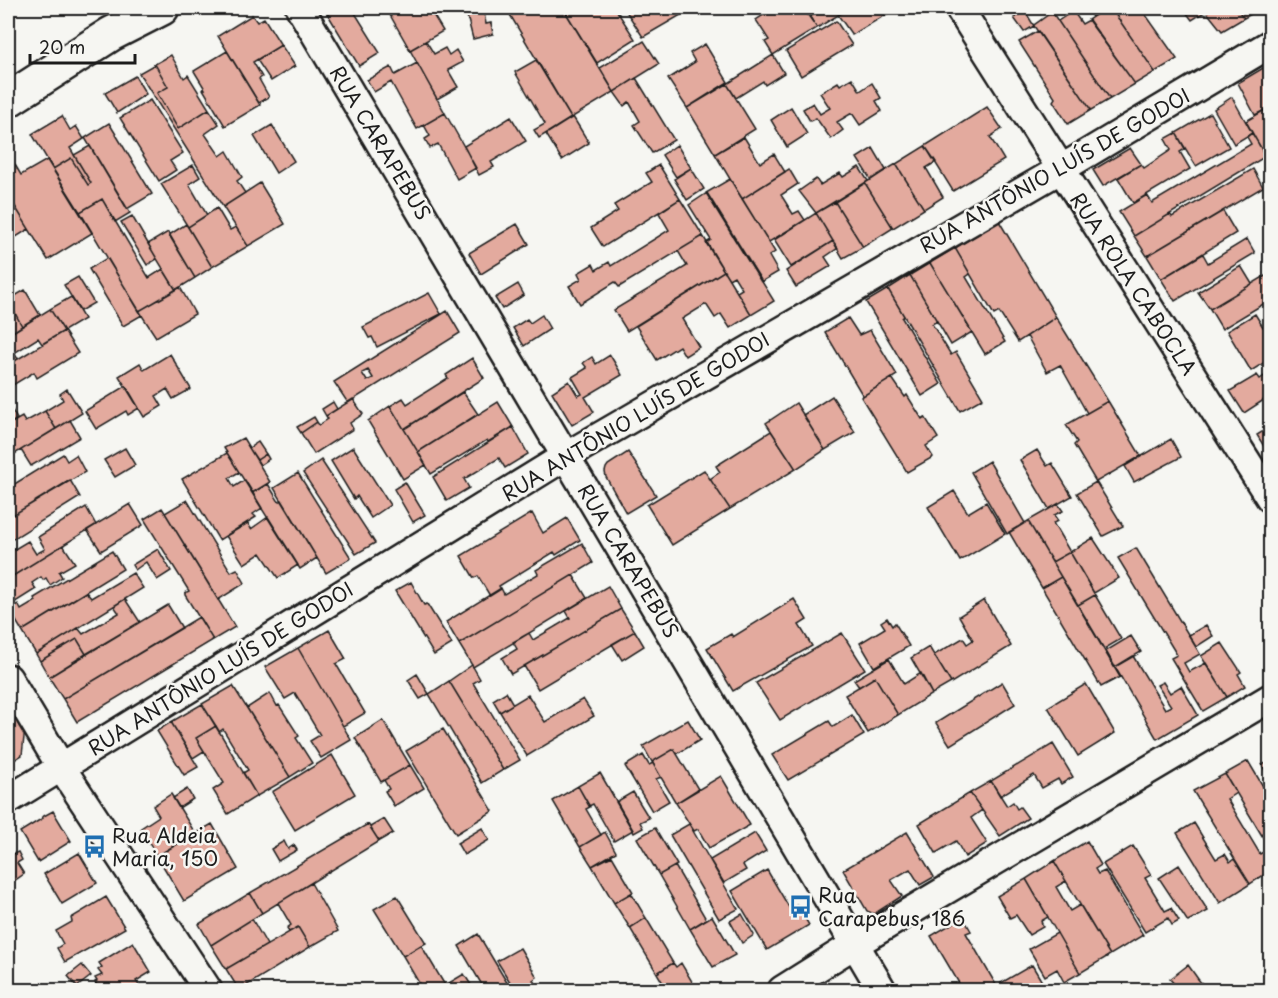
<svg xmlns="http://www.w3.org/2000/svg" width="1278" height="998" font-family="'Playpen Sans',sans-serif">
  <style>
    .building { fill: #e3aa9e; stroke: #1c1c1c; stroke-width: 1.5; fill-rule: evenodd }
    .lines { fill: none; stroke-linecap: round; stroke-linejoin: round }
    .street-casing { stroke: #1c1c1c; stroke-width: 32 }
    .secondary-casing { stroke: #1c1c1c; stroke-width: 38 }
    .street { stroke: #f6f6f2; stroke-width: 27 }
    .secondary { stroke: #f6f6f2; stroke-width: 33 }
    .labels { text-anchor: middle; stroke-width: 5; stroke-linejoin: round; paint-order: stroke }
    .street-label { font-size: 20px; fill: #1c1c1c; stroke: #f6f6f2 }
    .poi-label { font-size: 20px; fill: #1c1c1c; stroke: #f6f6f2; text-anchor: start }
  </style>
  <rect width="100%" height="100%" fill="#f6f6f2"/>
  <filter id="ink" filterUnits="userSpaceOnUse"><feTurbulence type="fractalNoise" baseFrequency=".0167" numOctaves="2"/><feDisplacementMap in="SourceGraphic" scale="12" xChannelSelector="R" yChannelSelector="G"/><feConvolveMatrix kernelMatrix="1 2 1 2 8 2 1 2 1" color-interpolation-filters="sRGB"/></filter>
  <g filter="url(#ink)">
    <path class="building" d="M324 8H352L380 53 359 66Z
      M386 8H429L443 31 410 50Z
      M465 8H489L490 12 484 13 486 24 491 23 493 34 473 39Z
      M506 8H563L614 92 571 118Z
      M563 8H615L635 39 597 63Z
      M624 8H683L686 12 643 37Z
      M774 8H803L817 28 773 55 765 42 769 40 756 20Z
      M823 8H850L817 28 810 17Z
      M850 8H897L852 35 838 15Z
      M1022 8H1036L1027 14Z
      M1086 8H1106L1092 17Z
      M1106 8H1111L1155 72 1135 84 1088 20Z
      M1111 8H1141L1177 59 1155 72Z
      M1183 8H1236L1244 18 1222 31 1206 11 1192 20Z
      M1236 8H1262L1244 18Z
      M1025 11 1034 26 1024 32 1014 18Z
      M1073 11 1082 24 1089 20 1135 84 1110 99 1058 21Z
      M1052 12 1110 99 1091 110 1034 26V25Z
      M252 15 257 22 264 18 281 45 253 62 262 77 259 79 269 97 259 103 218 36Z
      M836 21 852 45 801 76 786 51Z
      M1038 31 1091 110 1068 124 1053 101 1055 98 1019 42Z
      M426 41 434 54 445 48 449 55 456 50 463 62 448 70 458 87 437 99 410 50Z
      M644 41 659 64 614 92 600 68Z
      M705 44 728 82 687 108 668 79 695 62 690 53Z
      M281 45 295 66 271 81 257 60Z
      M227 51 260 105 225 126 203 89H205L194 71Z
      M171 55 184 78 188 75 209 109 178 129 157 93 168 87 155 64Z
      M773 55 784 73 765 85 763 81 736 98 727 84Z
      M536 60 571 118 539 138 534 130 545 124 515 72Z
      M417 63 445 113 417 129 391 82 374 92 367 80 391 67 395 75Z
      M155 64 168 87 157 93 178 129 209 109 219 124 205 134 220 156 227 151 242 177 237 181 245 193 223 207 139 73Z
      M1270 64V107L1255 115 1238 83Z
      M135 76 146 94 117 113 105 93Z
      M636 78 674 140 652 153 634 125 640 121 629 102 624 106 614 92Z
      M852 78 860 91 872 83 881 98 876 101 882 111 860 125 852 113 837 122 843 130 831 139 816 118 810 121 803 109 813 103 820 114 830 108 820 93 838 82 840 85Z
      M727 84 755 129 715 154 687 108Z
      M1232 97 1252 133 1234 144 1214 109Z
      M150 100 183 153 170 161 176 170 159 181 120 118Z
      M791 107 807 134 787 147 771 120Z
      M987 107 1002 129 990 137 1004 160 953 191 925 146Z
      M1270 107V165L1246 121Z
      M445 113 476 168 457 179 438 144 430 148 425 139 430 136 424 125Z
      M1210 113 1229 147 1196 166 1176 133Z
      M62 116 70 130 76 126 84 139 70 148 91 183 88 185 71 158 53 169 32 134Z
      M511 117 526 141 491 162 494 167 479 175 464 146Z
      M573 117 589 143 562 160 546 134Z
      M109 123 152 194 127 209 85 138Z
      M272 125 294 161 276 173 254 136Z
      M1176 133 1185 149 1180 152 1190 169 1133 203 1118 178 1141 164 1144 168 1171 150 1165 139Z
      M1252 133 1266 156 1134 236 1119 212 1147 195 1152 203 1251 144 1247 137Z
      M744 137 760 163 774 154 785 172 742 199 715 154Z
      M677 145 691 168 676 177 662 155Z
      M90 146 130 213 115 222 102 199 80 212 53 169 71 158 88 185 91 183 74 155Z
      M925 146 936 162 926 168 943 197 924 209 896 164Z
      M873 148 886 170 871 180 857 158Z
      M1130 148 1141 164 1103 186 1093 170Z
      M8 153 21 175 47 160 92 233 48 260 8 195Z
      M896 164 924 209 893 228 865 183Z
      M193 165 200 177 189 184 207 215 188 227 161 184Z
      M659 165 680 199 603 247 591 228 618 211 614 205 652 182 646 173Z
      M859 167 868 181 816 213 799 191 816 179 820 185 840 173 843 177Z
      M691 168 704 189 687 200 674 179Z
      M789 169 798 184 781 195 793 214 799 211 805 220 769 242 742 199Z
      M1253 169 1263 187 1147 256 1134 236 1170 214 1172 217Z
      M730 179 775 252 769 256 778 272 761 282 706 193Z
      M260 183 285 224 248 246 223 207Z
      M865 183 893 228 863 247 835 202Z
      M707 193 774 301 751 315 737 292 742 289 734 276 729 279 706 243 711 240 689 205Z
      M8 195 29 229 8 242V222L10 220 8 216Z
      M102 199 149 278 163 269 176 290 139 311 80 212Z
      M680 199 703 236 619 287 615 282 580 304 569 286 581 279 578 273 593 264 596 270 609 262 611 266 669 230 659 213Z
      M835 202 863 247 843 258 816 213Z
      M217 208 230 230 236 227 248 246 212 267 188 227Z
      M1223 211 1236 233 1161 279 1147 256Z
      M816 213 833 241 791 267 774 240Z
      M132 216 157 259 147 265 121 222Z
      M999 221 1056 317 1018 342 999 312 994 315 955 248Z
      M186 224 212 267 195 278 169 235Z
      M517 224 529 244 481 274 469 253Z
      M168 232 195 278 176 290 148 244Z
      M703 236 724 271 627 331 614 310 687 266 678 251Z
      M1247 239 1255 253 1175 301 1161 279 1203 254 1208 263Z
      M833 241 838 248 825 257 831 266 796 287 786 271Z
      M955 248 970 274 966 277 1005 342 985 354 930 263Z
      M107 258 142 315 123 326 89 269Z
      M930 263 972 332 951 345 910 275Z
      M1241 266 1252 284 1210 309 1198 292Z
      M724 271 751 315 730 328 721 314 715 318 706 304 682 319 699 347 685 356 679 346 657 360 636 326Z
      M1270 273V300L1222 329 1210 309Z
      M910 275 937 321 932 324 951 355 956 352 983 398 960 411 888 289Z
      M78 277 94 303 80 311 64 285Z
      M518 284 524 295 502 309 495 298Z
      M180 287 195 314 156 337 139 311Z
      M888 289 904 316 902 318 941 384 922 396 866 302Z
      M25 290 40 315 22 326 8 300Z
      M429 293 441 314 377 347 372 337 369 338 363 327Z
      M71 297 84 319 64 331 50 309Z
      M8 301 22 326 8 335Z
      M50 309 64 331 42 344 38 338 14 353 18 359 8 365V335Z
      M447 311 460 333 348 403 334 382ZM368 370 373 378 367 381 362 373Z
      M1255 314 1263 327 1270 323V359L1251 371 1227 331Z
      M542 315 550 329 524 346 513 328 527 319 530 323Z
      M1056 317 1108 401 1087 413 1060 365 1047 372 1027 336Z
      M848 318 859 335 870 330 897 375 863 396 825 332Z
      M64 331 78 353 37 378 34 372 8 388V365Z
      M170 354 191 389 173 399 167 389 156 396 162 406 144 417 119 376 140 363 144 370Z
      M610 355 622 375 585 397 594 412 572 425 552 392 569 381 578 396 582 394 572 377 587 368 583 363 592 357 596 364Z
      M472 358 484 378 404 429 390 406 403 398 407 404 448 378 446 375Z
      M1270 372V396L1244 413 1230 391 1257 375 1260 379Z
      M892 378 905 397 907 395 922 419 925 417 938 438 926 446 933 457 907 472 861 397Z
      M126 386 139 408 128 415 126 411 96 429 85 411Z
      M67 389 82 413 56 429 45 411 63 400 60 394Z
      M463 392 478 414 418 452 404 429Z
      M832 396 855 432 825 450 803 415Z
      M353 399 363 414 350 423 353 429 314 454 301 433 317 422 319 425 328 419 326 416Z
      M1108 401 1141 456 1096 482 1074 445 1077 442 1066 425Z
      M333 402 337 409 326 416 322 409Z
      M498 402 513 427 488 442 487 440 431 474 418 452Z
      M8 403 17 419 8 425Z
      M796 403 825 450 796 469 766 423Z
      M390 406 426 465 403 479 368 421Z
      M45 411 56 429 8 458V425L22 417 25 422Z
      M314 417 317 422 301 433 297 427Z
      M70 420 80 437 31 466 21 450Z
      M513 427 528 454 505 468 499 458 464 479 469 488 447 501 433 477Z
      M1270 427V456L1257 435Z
      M771 431 796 469 730 509 710 479 720 472 716 466Z
      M243 438 270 482 252 493 224 448Z
      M1171 439 1181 457 1134 482 1125 466Z
      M258 442 266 454 257 460 249 448Z
      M353 447 390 505 371 518 357 496 354 499 331 461Z
      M125 448 135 465 115 477 104 460Z
      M1037 450 1047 466 1052 463 1072 496 1049 509 1020 460Z
      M628 452 656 495 626 513 606 477 605 472 606 468 608 465Z
      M227 453 239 472 229 478 234 487 245 480 262 508 253 514 256 517 219 540 182 479Z
      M63 454 67 461 76 455 85 472 8 518V488Z
      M266 454 269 459 260 465 257 460Z
      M321 460 375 543 356 554 303 473Z
      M989 461 1025 523 1007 534 971 472Z
      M704 470 730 509 672 545 647 505Z
      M298 473 351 558 326 573 274 488Z
      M70 480 80 497 8 542V518Z
      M405 482 425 515 413 522 394 489Z
      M1096 482 1123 526 1103 536 1077 493Z
      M268 484 279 502 282 500 317 558 300 569 252 493Z
      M954 491 968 513 986 502 1005 534 960 561 928 507Z
      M187 500 231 572 237 569 245 583 218 600 165 513Z
      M130 504 143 525 101 551 87 530Z
      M1058 504 1063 511 1054 515 1058 521 1053 523 1070 552 1052 562 1028 521Z
      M86 507 96 525 8 579V553L28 541 36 554 45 549 38 537Z
      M162 508 235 627 213 640 185 595V593L189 591 144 519Z
      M532 513 543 533 567 518 580 540 556 555 554 552 499 586 501 589 490 596 478 576 474 578 461 556Z
      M268 517 298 565 278 578 261 553 244 564 226 536 248 523 251 529Z
      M1028 521 1061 577 1042 588 1009 532Z
      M1093 538 1119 578 1094 593 1070 552Z
      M582 543 593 563 459 644 446 622 501 588 504 594 538 574 536 570Z
      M63 545 75 563 59 572 62 577 50 585 46 578 43 580 41 577 32 583 36 589 12 604 13 607 9 609 8 606V579Z
      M1136 548 1200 654 1184 663 1189 672 1206 663 1227 697 1203 711 1171 658 1177 655 1118 558Z
      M158 549 171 571 157 580 146 562 135 570 132 565Z
      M112 551 123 569 22 631 9 609 18 604 21 610 36 601 34 598Z
      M1070 552 1095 595 1078 605 1052 562Z
      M133 573 143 588 36 654 22 631 86 592 91 598Z
      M573 575 587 598 473 667 459 644Z
      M1061 577 1120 677 1101 687 1042 588Z
      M411 582 424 605 427 604 452 644 434 655 395 591Z
      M608 586 621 609 511 674 502 658 517 649 513 642 529 633 533 640 570 618 566 611Z
      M1095 595 1121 639 1104 649 1078 605Z
      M125 599 140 622 86 654 77 639 40 661 36 654 78 628 83 634 119 613 114 606Z
      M794 599 807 620 799 625 812 646 733 691 707 648 731 634 733 637Z
      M984 600 1011 646 951 683 934 655 963 638 967 644 973 640 959 616Z
      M168 605 182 628 63 699 49 677Z
      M621 609 635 631 538 689 524 666Z
      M199 617 213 640 77 722 63 699Z
      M887 618 892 626 895 623 909 646 874 667 860 643 885 628 881 622Z
      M1206 625 1213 636 1196 647 1189 635Z
      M329 630 346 659 336 664 365 713 343 726 298 648Z
      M635 631 644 646 622 660 612 644Z
      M842 633 865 669 780 720 756 683Z
      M1131 636 1141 652 1115 667 1106 651Z
      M77 639 86 654 49 677 40 661Z
      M1222 643 1241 672 1238 674 1245 686 1227 697 1201 656Z
      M929 647 951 683 932 694 911 658Z
      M298 648 351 740 321 758 310 741 320 735 295 693 285 699 265 667Z
      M1133 656 1165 709 1171 706 1157 685 1163 682 1170 693 1181 686 1198 715 1157 739 1115 667Z
      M889 659 904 684 921 673 932 694 898 715 875 677 859 687 854 680Z
      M472 665 480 679 473 683 520 760 503 770 449 681Z
      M417 674 429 694 420 699 408 680Z
      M875 677 898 715 868 733 845 695Z
      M449 681 503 770 482 783 429 694Z
      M1002 682 1015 704 950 745 936 723Z
      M1086 684 1115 733 1078 756 1048 707Z
      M233 686 290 777 257 796 243 773 248 770 223 729 219 732 202 704Z
      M506 692 513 704 500 712 493 700Z
      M270 693 277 706 279 705 299 736 296 738 312 763 290 777 247 708Z
      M528 695 545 722 583 699 594 716 527 756 500 712Z
      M202 704 216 726 196 738 204 751 193 758 171 722Z
      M13 710 25 728 22 755 8 764V713Z
      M852 715 864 735 788 780 772 755 829 721 833 727Z
      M383 720 410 765 381 782 355 738Z
      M688 720 700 740 677 754 674 749 652 762 643 746Z
      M171 722 198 767 184 775 157 731Z
      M216 726 257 796 228 814 213 790 224 783 196 738Z
      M443 729 493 811 456 834 406 751Z
      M1053 744 1073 777 1061 784 1058 779 1042 788 1034 775 1000 796 991 781Z
      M674 749 698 789 676 803 652 762Z
      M332 755 355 794 295 830 272 792Z
      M643 755 649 765 653 763 661 777 656 779 669 801 652 811 625 766Z
      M1248 761 1270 798V849L1225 774Z
      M1270 761V779L1262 765Z
      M410 765 424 788 394 806 385 791 389 789 384 780Z
      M600 773 633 830 614 841 593 804 589 806 578 786Z
      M1225 774 1236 793 1227 799 1260 854 1270 848V871L1250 884 1193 791Z
      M721 776 750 825 709 848 698 829 694 831 676 803Z
      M991 781 1007 806 1013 802 1017 809 1020 807 1028 818 1000 836 970 793Z
      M578 786 590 807 586 809 601 835 580 847 553 801Z
      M187 789 193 799 179 808 173 798Z
      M633 792 649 818 640 822 643 828 634 833 616 802Z
      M970 793 982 810 971 818 987 843 965 857 956 841 936 853 919 824Z
      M171 794 195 833 157 856 141 828 159 816 153 806Z
      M53 811 71 841 38 862 20 832 43 818 42 817Z
      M384 819 393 833 379 841 370 827Z
      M1194 823 1216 859 1225 854 1230 862 1234 859 1250 884 1220 903 1177 833Z
      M212 824 238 869 184 901 157 856Z
      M368 824 379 841 262 913 250 893Z
      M689 824 738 909 719 919 670 835Z
      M482 828 489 840 464 855 457 843Z
      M655 828 677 865 659 875 637 838Z
      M605 832 616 852 592 866 580 847Z
      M907 832 934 877 920 885 910 869 891 880 902 896 874 914 867 911 843 870Z
      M755 833 766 851 743 865 746 870 724 883 710 860Z
      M284 841 288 849 294 845 297 850 278 861 271 849Z
      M1087 841 1101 865 1095 869 1098 874 1105 871 1143 935 1110 955 1054 861Z
      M8 846 13 854 18 852 22 860 17 863 24 874 8 885Z
      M1133 846 1151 875 1145 878 1165 911 1171 908 1179 921 1172 925 1168 918 1145 932 1103 864Z
      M79 853 97 883 62 904 44 874Z
      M612 856 633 892 614 903 592 866Z
      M1054 861 1066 881 1056 887 1070 911 1080 905 1110 955 1080 973 1026 879Z
      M1179 865 1208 911 1188 922 1159 878Z
      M675 866 706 919 690 929 659 875Z
      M767 870 790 909 797 905 809 925 767 950 732 891Z
      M1026 879 1048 917 1041 921 1043 927 1029 935 1016 915 1010 918 997 896Z
      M311 883 338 931 310 947 298 927 289 932 287 928 291 925 278 903Z
      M250 893 262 913 211 945 199 924Z
      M631 893 646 918 630 928 614 903Z
      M397 896 426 943 403 956 374 909Z
      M106 897 125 928 65 962 57 948 63 944 56 931 72 922 71 918Z
      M742 914 754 935 742 943 730 921Z
      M712 916 735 955 713 967 690 929Z
      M963 917 971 931 966 933 999 990H963L931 936Z
      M646 918 673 963 657 973 630 928Z
      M252 919 267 945 226 969 211 945Z
      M298 927 310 947 239 990 226 969Z
      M1057 933 1080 973 1064 982 1057 969 1045 976 1029 949Z
      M478 934 509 986 501 990H485L459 946Z
      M133 942 151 972 136 981 141 988 137 990H100L95 982 97 981 95 978 102 975 98 970 102 967 99 963Z
      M421 945 446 987 440 990H423L403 956Z
      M520 948 537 977 533 980 540 990H515L497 961Z
      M673 963 676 967 681 963 697 990H667L657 973Z
      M82 965 91 976 77 987 68 976Z
      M1032 965 1047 990H1006L1001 983Z
      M1188 965 1198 979 1207 990H1179L1170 979Z
      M8 972 16 987 20 984 24 990H8Z
      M464 974 473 988 469 990H454L449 983Z
      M958 983 963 990H944Z
      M1239 985 1242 990H1230Z"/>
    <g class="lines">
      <defs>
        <path id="street" d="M300 8 882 990
          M959 8 1270 498
          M8 678 61 767 208 990
          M8 800 566 456 1061 169 1270 44
          M782 990 855 944 1270 698"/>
        <path id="secondary" d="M8 100 111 34 162 8"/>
      </defs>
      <use href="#street" class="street-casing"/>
      <use href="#secondary" class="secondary-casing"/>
      <use href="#street" class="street"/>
      <use href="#secondary" class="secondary"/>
    </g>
  </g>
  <defs>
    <symbol id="bus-bare" viewBox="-9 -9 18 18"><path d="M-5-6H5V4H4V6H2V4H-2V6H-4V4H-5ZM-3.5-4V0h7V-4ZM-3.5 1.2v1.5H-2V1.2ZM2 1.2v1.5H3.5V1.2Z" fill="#1f6fb2" stroke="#f6f6f2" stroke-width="2.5" paint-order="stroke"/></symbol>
  </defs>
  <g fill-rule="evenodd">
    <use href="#bus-bare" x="78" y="830" width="33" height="33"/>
    <use href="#bus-bare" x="784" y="890" width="33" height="33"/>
  </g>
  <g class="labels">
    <g class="street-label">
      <text transform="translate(380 143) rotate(59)" y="7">RUA CARAPEBUS</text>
      <text transform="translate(1055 171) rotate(-30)" y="7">RUA ANTÔNIO LUÍS DE GODOI</text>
      <text transform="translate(1133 284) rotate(57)" y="7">RUA ROLA CABOCLA</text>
      <text transform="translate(636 417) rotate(-31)" y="7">RUA ANTÔNIO LUÍS DE GODOI</text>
      <text transform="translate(628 561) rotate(59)" y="7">RUA CARAPEBUS</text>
      <text transform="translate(221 669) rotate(-32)" y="7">RUA ANTÔNIO LUÍS DE GODOI</text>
    </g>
    <g class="poi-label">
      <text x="112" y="843">Rua Aldeia<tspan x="112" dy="23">Maria, 150</tspan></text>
      <text x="818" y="903">Rua<tspan x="818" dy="23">Carapebus, 186</tspan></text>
    </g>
  </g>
  <rect width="1278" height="998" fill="none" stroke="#f6f6f2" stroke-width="30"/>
  <rect x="15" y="15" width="1248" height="968" fill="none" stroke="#1c1c1c" stroke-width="2" filter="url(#ink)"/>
  <path d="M30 54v9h105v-9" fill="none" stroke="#1c1c1c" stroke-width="3"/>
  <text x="39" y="54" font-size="18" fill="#1c1c1c" stroke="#f6f6f2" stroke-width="4.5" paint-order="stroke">20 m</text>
</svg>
